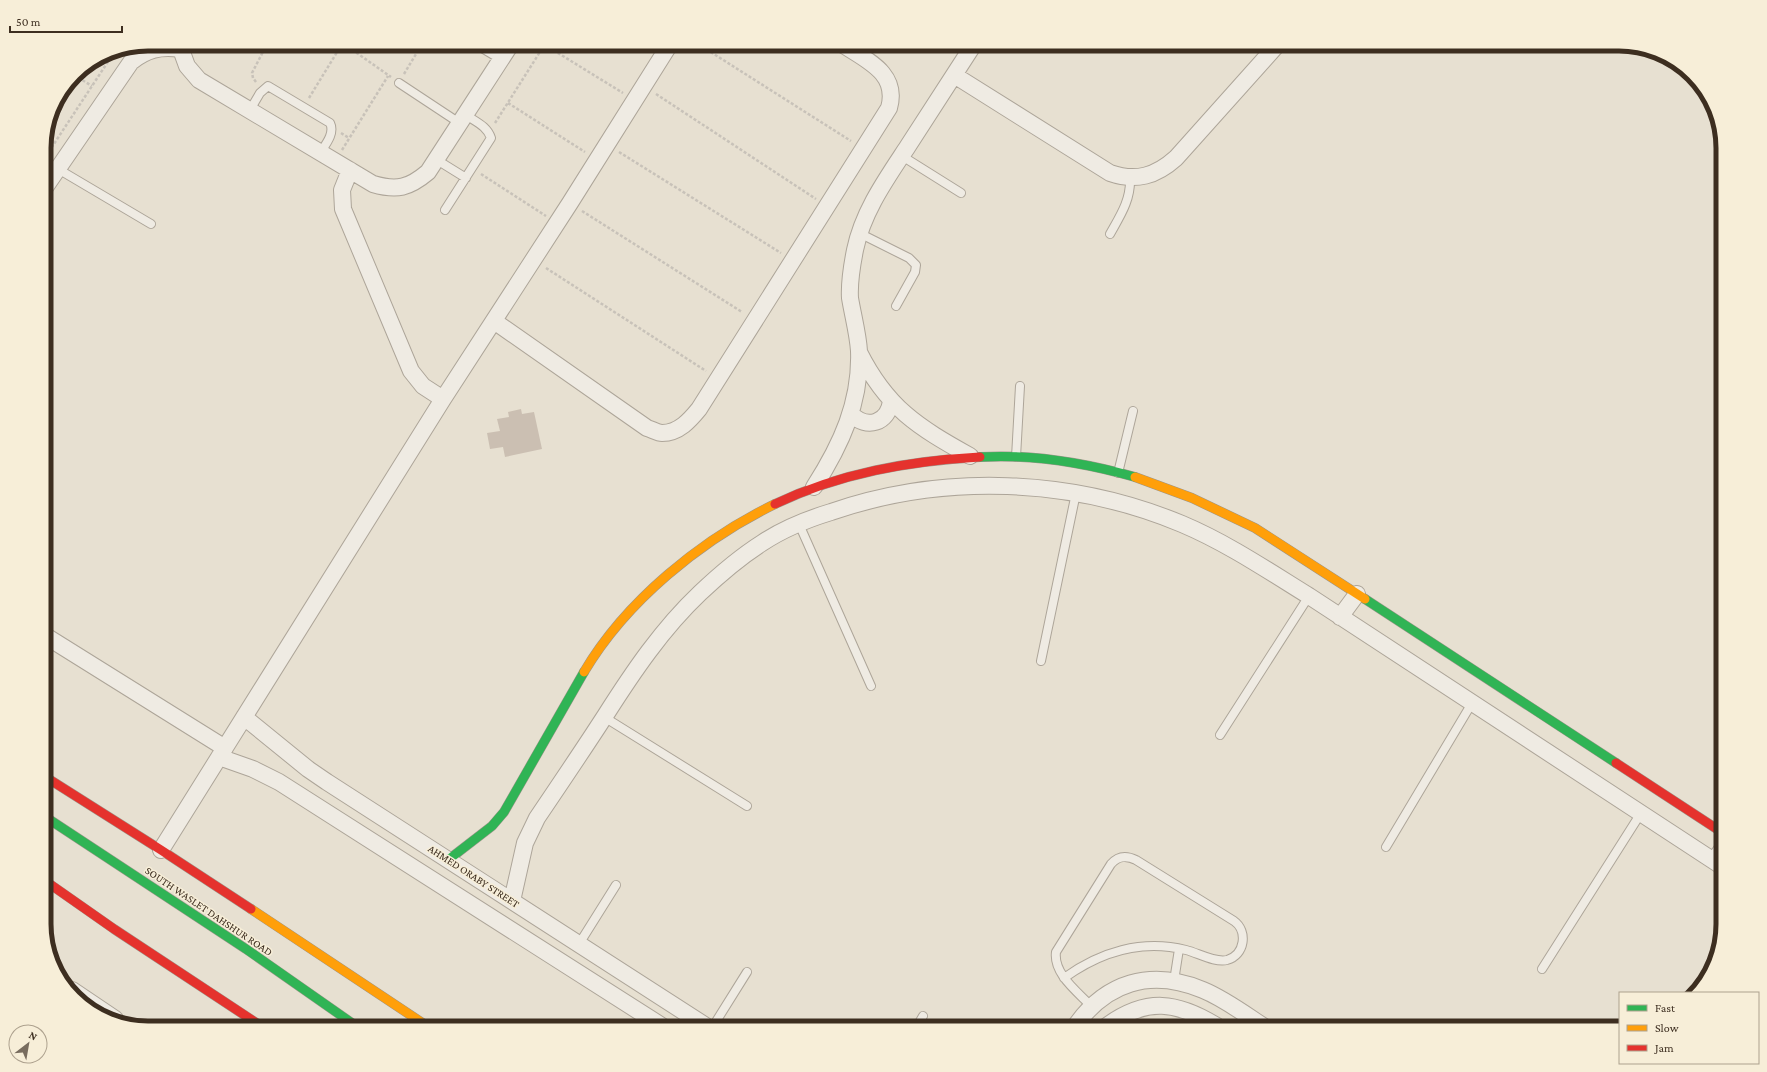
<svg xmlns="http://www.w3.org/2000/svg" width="1767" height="1072" font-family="'Crimson Pro',serif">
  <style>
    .building { fill: #cbbfb2 }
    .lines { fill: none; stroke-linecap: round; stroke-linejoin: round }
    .lane-casing { stroke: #ada599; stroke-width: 10 }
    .street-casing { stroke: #ada599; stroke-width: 18 }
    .fast-casing { stroke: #9c958a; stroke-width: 10 }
    .slow-casing { stroke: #9c958a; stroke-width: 10 }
    .jam-casing { stroke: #9c958a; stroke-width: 10 }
    .path { stroke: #c8c2b9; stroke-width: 2.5; stroke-dasharray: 3 2; stroke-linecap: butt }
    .lane { stroke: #efebe3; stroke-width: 8 }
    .street { stroke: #efebe3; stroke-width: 16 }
    .fast { stroke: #30b455; stroke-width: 9 }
    .slow { stroke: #ff9f0a; stroke-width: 9 }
    .jam { stroke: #e5322d; stroke-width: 9 }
    .labels { text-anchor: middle; stroke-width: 3; stroke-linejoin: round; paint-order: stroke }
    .street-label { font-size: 11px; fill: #3d2e20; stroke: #f7eed8 }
    .rim { fill: none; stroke: #3d2e20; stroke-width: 5 }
  </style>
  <rect width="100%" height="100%" fill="#e7e0d1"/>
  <path class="building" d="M521 409 522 414 534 412 542 449 505 457 503 447 490 449 487 433 500 431 497 419 509 417 508 412Z"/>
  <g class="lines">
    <defs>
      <path id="lane" d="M399 83 461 124
        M250 110 260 93 268 86 330 123C335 133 326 144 320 153
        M902 156 961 193
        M437 160 466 178
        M58 169 151 224
        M445 210 491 138C487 126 476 122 466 115
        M859 233 909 258 916 265 915 272 896 306
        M1110 234C1120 216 1131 200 1130 178
        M1016 457 1020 386
        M1118 473 1133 411
        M799 524 871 686
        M1041 661 1076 493
        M604 717 747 806
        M1220 735 1309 596
        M1386 847 1472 703
        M579 944 616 885
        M1542 969 1641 813
        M1064 978C1100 952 1142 939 1186 950 1198 953 1215 963 1227 960 1245 955 1248 931 1234 921L1136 860C1126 855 1118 856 1111 864L1056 952C1053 974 1078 992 1091 1006
        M1174 981 1179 949
        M712 1028 747 972
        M916 1028 923 1016"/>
      <path id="street" d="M179 44 187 66 199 80 373 184C397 191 409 188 428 172L511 44
        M483 44 503 56
        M954 75 1110 173C1136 182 1156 176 1176 158L1278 44
        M350 170 342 190 343 209 411 371 423 386 443 399
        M44 189 131 62C146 50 160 46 180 49
        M494 321 647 428C651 429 658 433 662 433 679 433 690 420 699 409L889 108C899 73 866 60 842 44
        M859 352C887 408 918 427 970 456
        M851 414C867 430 888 423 891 401
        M814 487C841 445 861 402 859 351 858 334 853 316 850 298 849 282 852 265 855 250 863 211 887 178 908 146 930 112 952 78 974 44
        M1340 617 1357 594
        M44 635 225 748
        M244 717 308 769 327 782 709 1028
        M219 757 253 769 279 782 665 1028
        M161 850 443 399 570 203 670 44
        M1714 861 1723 848
        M512 901 525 843 537 818C560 784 583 750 605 716 633 672 662 629 700 593 719 575 740 557 762 543 783 529 808 519 831 512 944 473 1072 478 1182 524 1227 543 1267 570 1309 596L1723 867
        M72 990 115 1019
        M1074 1028C1105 982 1151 968 1203 990 1225 999 1246 1015 1266 1028
        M1104 1028C1146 996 1178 1001 1220 1028"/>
      <path id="fast" d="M980 457C1031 454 1086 463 1135 477
        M1365 599 1616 763
        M44 816 246 949 359 1028
        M448 860 492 826 504 812 584 672"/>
      <path id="slow" d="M1135 477 1192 498 1255 528 1365 599
        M584 672C626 601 701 540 775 504
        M251 909 430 1028"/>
      <path id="jam" d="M775 504C840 473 909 461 980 457
        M1616 763 1723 833
        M44 776 161 850 251 909
        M44 880 114 929 264 1028"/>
    </defs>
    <use href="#lane" class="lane-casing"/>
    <use href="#street" class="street-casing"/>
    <use href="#fast" class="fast-casing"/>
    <use href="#slow" class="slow-casing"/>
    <use href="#jam" class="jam-casing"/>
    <path class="path" d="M344 44 391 77
      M698 44 851 141
      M545 45 623 93
      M404 74 422 44
      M74 75 92 86
      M256 82 253 78 252 73 267 44
      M656 94 816 199
      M309 98 342 44
      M508 103 585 152
      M495 123 545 44
      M341 133 349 138
      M342 150 388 76
      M619 152 781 253
      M46 156 115 51
      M481 174 546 216
      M582 211 742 312
      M546 268 706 371"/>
    <use href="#lane" class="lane"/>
    <use href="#street" class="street"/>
    <use href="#fast" class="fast"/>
    <use href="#slow" class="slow"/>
    <use href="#jam" class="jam"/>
  </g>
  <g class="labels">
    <g class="street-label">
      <text transform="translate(474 876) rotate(33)" y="4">AHMED ORABY STREET</text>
      <text transform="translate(209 911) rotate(34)" y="4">SOUTH WASLET DAHSHUR ROAD</text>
    </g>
  </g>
  <path d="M0 0H1767V1072H0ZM148 51H1619A97 97 0 0 1 1716 148V924A97 97 0 0 1 1619 1021H148A97 97 0 0 1 51 924V148A97 97 0 0 1 148 51Z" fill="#f7eed8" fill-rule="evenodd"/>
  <path class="rim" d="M148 51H1619A97 97 0 0 1 1716 148V924A97 97 0 0 1 1619 1021H148A97 97 0 0 1 51 924V148A97 97 0 0 1 148 51Z"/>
  <rect x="1619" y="992" width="140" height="72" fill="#f7eed8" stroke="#ada18e"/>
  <rect x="1627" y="1005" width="20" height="6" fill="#30b455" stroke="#ada18e"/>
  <text x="1655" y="1012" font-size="12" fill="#3d2e20">Fast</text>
  <rect x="1627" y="1025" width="20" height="6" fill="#ff9f0a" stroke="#ada18e"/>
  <text x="1655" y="1032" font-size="12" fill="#3d2e20">Slow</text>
  <rect x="1627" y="1045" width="20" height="6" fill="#e5322d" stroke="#ada18e"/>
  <text x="1655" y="1052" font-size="12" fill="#3d2e20">Jam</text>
  <g transform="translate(28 1044) rotate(31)"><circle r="19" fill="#f7eed8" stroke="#ada18e"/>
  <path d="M0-3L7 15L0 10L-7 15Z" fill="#786c5e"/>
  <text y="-6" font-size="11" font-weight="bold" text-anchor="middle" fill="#3d2e20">N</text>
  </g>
  <path d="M10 26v6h112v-6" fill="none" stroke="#3d2e20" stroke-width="2"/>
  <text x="16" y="26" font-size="12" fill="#3d2e20" stroke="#f7eed8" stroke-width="3" paint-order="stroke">50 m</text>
</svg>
